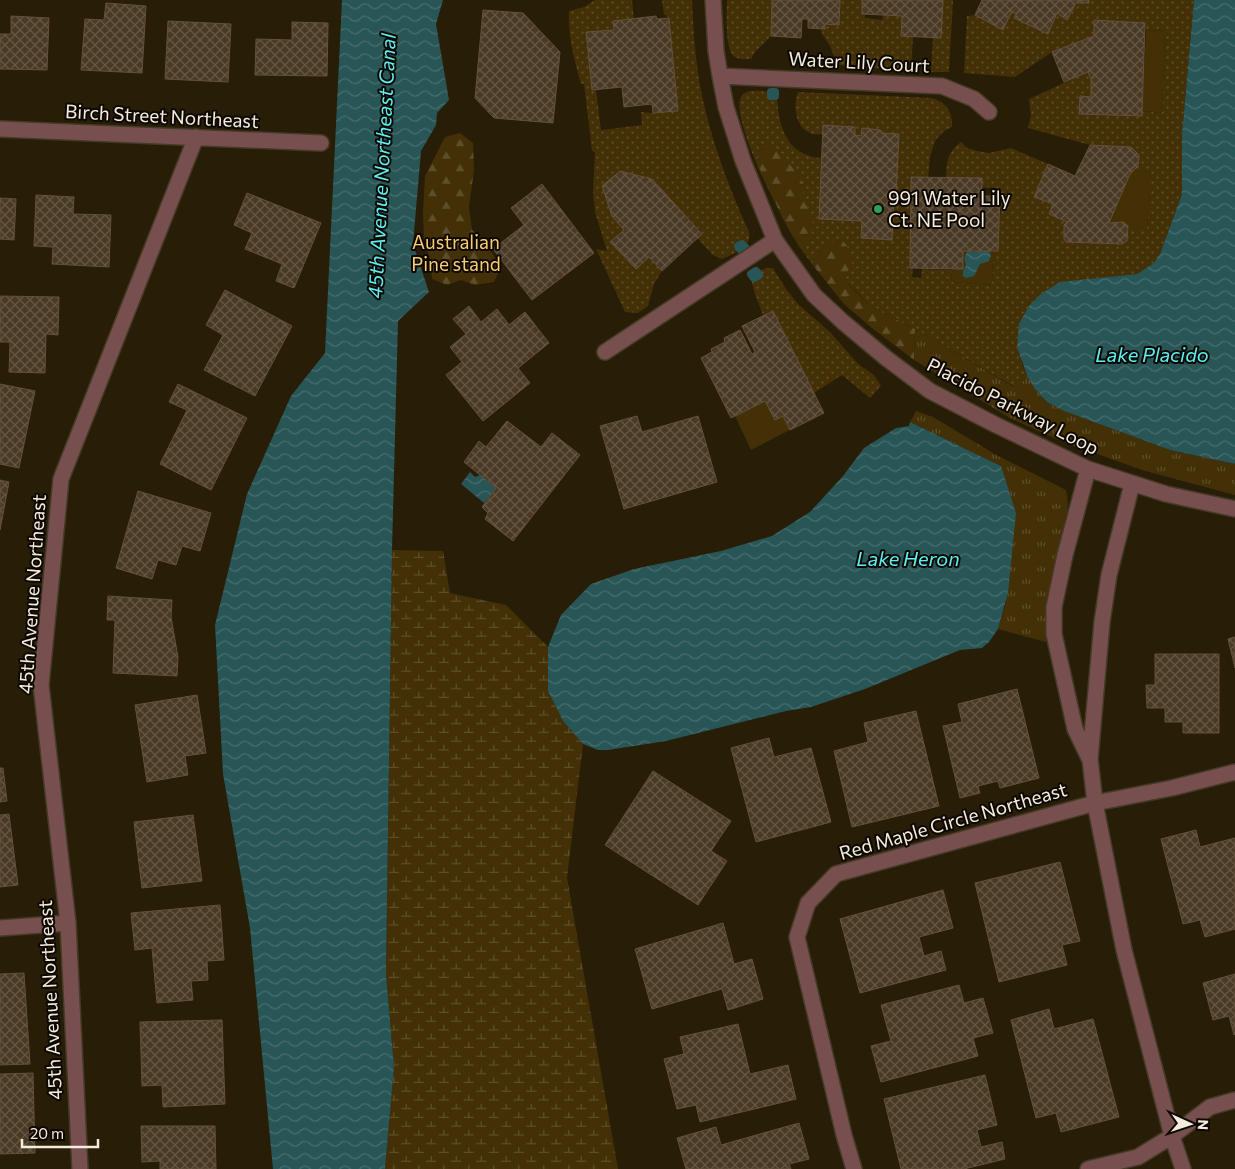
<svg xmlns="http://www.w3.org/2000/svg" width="1235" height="1169" font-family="Commissioner,sans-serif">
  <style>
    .grass { fill: url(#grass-dots) }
    .forest { fill: url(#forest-firs) }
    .wetland { fill: url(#wetland-marsh) }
    .park { fill: url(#park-tufts) }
    .pitch { fill: #433007 }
    .water { fill: url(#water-waves) }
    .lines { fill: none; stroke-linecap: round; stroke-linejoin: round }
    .stream { stroke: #285556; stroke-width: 8 }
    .building { fill: url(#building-cross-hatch); stroke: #62513b }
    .street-casing { stroke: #453a25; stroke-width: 18 }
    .street { stroke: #784f4f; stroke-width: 15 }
    .leisure-dot { fill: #2e9e5b; stroke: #0d0802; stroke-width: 2 }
    .labels { text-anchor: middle; stroke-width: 4; stroke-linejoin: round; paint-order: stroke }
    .street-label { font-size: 19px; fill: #f4eddf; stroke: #0d0802 }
    .poi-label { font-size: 19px; fill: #f4eddf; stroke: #0d0802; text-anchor: start }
    .park-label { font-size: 19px; fill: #fbcc70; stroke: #0d0802 }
    .water-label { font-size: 20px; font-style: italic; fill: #5eeff5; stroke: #0d0802 }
  </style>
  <defs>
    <pattern id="grass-dots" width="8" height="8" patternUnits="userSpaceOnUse" patternTransform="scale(1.25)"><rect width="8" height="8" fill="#433007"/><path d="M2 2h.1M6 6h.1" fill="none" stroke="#5f4e2b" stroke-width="1.8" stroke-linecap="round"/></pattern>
    <pattern id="forest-firs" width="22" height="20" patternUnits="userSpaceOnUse" patternTransform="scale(1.25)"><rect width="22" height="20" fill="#433007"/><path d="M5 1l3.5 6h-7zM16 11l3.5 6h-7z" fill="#5f4e2b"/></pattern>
    <pattern id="wetland-marsh" width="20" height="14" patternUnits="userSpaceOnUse" patternTransform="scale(1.25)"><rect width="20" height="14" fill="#433007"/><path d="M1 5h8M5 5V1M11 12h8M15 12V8" fill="none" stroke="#5f4e2b"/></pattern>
    <pattern id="park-tufts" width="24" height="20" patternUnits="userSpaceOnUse" patternTransform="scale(1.25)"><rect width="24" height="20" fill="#433007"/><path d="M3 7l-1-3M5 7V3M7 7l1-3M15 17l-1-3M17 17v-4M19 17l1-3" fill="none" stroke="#5f4e2b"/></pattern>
    <pattern id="water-waves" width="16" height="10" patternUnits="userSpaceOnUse" patternTransform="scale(1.25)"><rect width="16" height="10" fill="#285556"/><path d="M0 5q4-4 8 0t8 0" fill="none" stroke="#486e6e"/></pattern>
    <pattern id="building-cross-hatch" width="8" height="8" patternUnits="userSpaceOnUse" patternTransform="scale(1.25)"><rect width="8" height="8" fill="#4a3a25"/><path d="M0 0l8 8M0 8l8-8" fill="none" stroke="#655744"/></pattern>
  </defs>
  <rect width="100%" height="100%" fill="#281d07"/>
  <path class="grass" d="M595 0H632L634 19 613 21 614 30 587 32 593 90H596L601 130 642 125 641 112 653 113 678 110 669 18 664 14 662 0H692C693 27 695 54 699 80 708 132 727 183 749 232 752 248 735 253 722 259L713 255 697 238 702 233 652 179 620 171 602 187 612 216 624 230 610 242 636 269 649 257 662 271 654 284 648 306 638 313 625 312 596 249 607 251 595 212 593 192 595 152 592 151 584 84H581C574 59 568 38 569 11L584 7Z
    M727 0H772L771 36 755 52 751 59C746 59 740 60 735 57 724 50 727 12 727 0Z
    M840 0H864L865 18 882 20 883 15 909 16 913 36 911 71 838 65 830 46 822 34 821 29H825V24L839 25Z
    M941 0H953L949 72H931L933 37Z
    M1089 0H1194L1182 134V194L1160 254 1154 263 1137 274 1090 279 1021 361 1028 378 1015 387 915 329 871 307 855 290 838 275 824 246 812 264C805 255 798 245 792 235 781 216 725 110 743 94 750 88 768 92 777 92 777 122 785 156 821 158L819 219 862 221 861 238 894 197H896L898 134 881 133V129H862L861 136 855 135V127L824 125 823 134C819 134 814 135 810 133 795 127 793 106 798 92L932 98C946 102 953 112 952 127L944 131 935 141 930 157 928 179 913 205 910 268H913L912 277 921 278 922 269 952 270 951 282 992 285 994 238 998 235 1001 209 996 206 997 188 978 187 946 180C947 163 946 153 961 142L967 148 977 151 989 153 1011 148 1048 164 1034 197 1053 204 1049 214 1067 222 1064 225V239L1066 242 1122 244 1127 241 1128 230H1147L1150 172 1133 171 1138 166 1139 155 1131 147 1090 145 1028 128 1031 115 1029 99 1088 72 1091 79V97L1080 96 1079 114 1142 116V111L1162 113 1165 31 1146 30 1145 23 1095 20 1094 36 1052 52 1015 77 964 73 967 16 1012 11 1016 14 1014 18 1048 34 1057 13 1067 20 1076 3H1089Z
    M768 268H773L786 289 799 305 830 332 858 364 874 375 881 386 870 398 842 375 814 393 773 311 763 315 755 294 750 275 756 271Z"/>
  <path class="forest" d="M460 133 473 143 474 170 469 207 472 230 486 244 501 267 494 282 475 285 461 280 447 285 432 279 430 259 424 239 423 213 425 176 445 137Z
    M764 146 775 148 801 177 805 204 810 210 813 225 811 236 800 248 785 222 756 161Z
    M837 240 845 243 854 259 847 273 839 275 871 307 915 329 914 360 872 328 844 304 812 264 824 246Z"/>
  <path class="wetland" d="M392 550 443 551 450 593 506 605 548 647V691L563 721 583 744 567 878 618 1169H385L394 1067 386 974Z"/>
  <path class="park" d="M915 329 1014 387 1028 378 1035 389 1047 402 1064 411 1170 450 1235 464V495L1142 470 1061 441 1010 418 914 360Z
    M916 411 933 417 998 456 1066 490C1072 512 1061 537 1057 558 1051 586 1045 614 1046 642L998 629 1006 603 1001 466 910 422Z"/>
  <path class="pitch" d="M1146 30 1165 31 1162 113 1142 111Z
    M1133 171 1151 172 1147 230H1128V226L1123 222 1109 223 1130 174Z
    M994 238 992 285 951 282 952 270 955 266 956 239Z
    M765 401 775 420 783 416 790 430 751 450 735 416Z"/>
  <path class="water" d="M342 0H443L436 24 449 100 437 113 436 125 421 151 413 244 429 292 398 321 392 550 386 974 394 1067 385 1169H273L250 928 223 774 215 625 247 494 291 396 325 353Z
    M1194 0H1235V464L1170 450 1064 411 1047 402 1035 389 1028 378 1017 347 1019 324 1029 306 1041 294 1060 282 1137 274 1154 263 1160 254 1182 194V134Z
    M982 248 988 249 991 255 989 261 980 264 974 276 966 278 963 276V271L966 265C964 260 964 255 968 251L974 252Z
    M910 422 1001 466 1016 513 1008 593 998 629 989 642 982 648 960 650 865 689 811 707 786 711 666 741 608 750H598L583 744 563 721 548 691V647L561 615 591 584 634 569 721 551 772 536 810 512 843 476 864 448 896 428 909 426Z
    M470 472 475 477 480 475 496 488 484 503 461 484Z"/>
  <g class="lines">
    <path class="stream" d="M771 92H775V96H771Z
      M742 244 745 247 741 250 738 246Z
      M756 271 759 275 754 278 751 274Z"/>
  </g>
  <path class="building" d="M772 0H840L839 25 825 24V29L808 28V19H802L801 38 771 36Z
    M862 0H943L941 38 901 36 902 16 862 14Z
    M982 0H1089V3H1076L1067 20 1057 13 1048 34 1014 18 1016 14 1012 11 1003 30 975 15Z
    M106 3 146 6 142 73 81 70 85 19 104 20Z
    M483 10 523 13 560 52 553 123 494 118 475 98Z
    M11 16 49 18 47 70 0 69V34H11Z
    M656 16 657 19 669 18 678 111 653 113 652 104 624 107 622 87 592 90 586 32 614 30 613 21Z
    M1094 20 1145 23 1142 116 1079 114 1080 96 1091 97V79L1088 72 1064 82 1052 52 1094 36Z
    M168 21 231 24 228 82 165 79Z
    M292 22 328 23 327 76 255 75 256 39 292 40Z
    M823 125 855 127V135L861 136 862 128 881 130V133L899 134 896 197H894L892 240 861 238 862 221 819 219Z
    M1090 145 1131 147 1139 155 1138 166 1130 174 1109 223 1123 222 1128 226 1127 241 1122 244 1066 242 1064 239V225L1067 222 1049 214 1053 204 1034 197 1048 164 1075 176Z
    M620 171 652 179 702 234 662 271 649 257 636 269 610 242 624 230 612 216 602 186Z
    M911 177 982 178V196H1000L998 251H963V269L910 268Z
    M542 184 594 253 532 300 493 249 524 225 511 208Z
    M247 193 321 223 294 288 276 281 282 264 245 249 252 233 234 225Z
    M36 195 74 197 73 214 111 215 109 267 52 264 53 247 34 246Z
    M0 198 16 199 14 240 0 239Z
    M225 290 292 326 255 396 204 370 223 335 206 325Z
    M0 296 59 297 58 335 46 334 45 373 9 372 10 342H0Z
    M469 306 481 322 497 309 509 325 525 312 549 343 518 368 530 383 483 421 446 375 462 362 450 347 466 334 453 319Z
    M773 311 824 413 790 430 783 416 775 420 765 401 731 418 701 358 712 352 711 349 725 342 724 338 740 330 752 354 755 352 742 326Z
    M0 384 35 391 19 468 0 464Z
    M178 384 247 418 211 490 160 464 187 410 169 402Z
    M637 416 642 432 698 416 717 482 624 509 600 426Z
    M507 421 541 447 552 433 580 455 513 541 485 519 488 513 482 507 496 488 464 462 479 441 486 447Z
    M0 480 9 482 0 530Z
    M138 491 211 513 200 551 182 546 176 565 158 560 152 579 116 568Z
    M108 596 172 600 171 617 178 657 177 676 113 673 115 620H107Z
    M1235 637V668L1228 639Z
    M1155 654H1219V733H1183V722H1165V708H1147L1146 685H1155Z
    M1017 689 1039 778 1000 788 998 781 978 786 980 793 960 798 943 726 962 722 958 704Z
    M197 695 206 753 185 756 188 775 147 782 135 705Z
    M916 711 939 806 852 827 834 751 868 742 864 723Z
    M769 738 774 757 811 748 831 822 756 842 731 748Z
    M0 768H3L7 801 0 802Z
    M653 771 731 821 711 851 727 861 698 905 605 845Z
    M9 814 18 885 0 887V815Z
    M193 815 202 881 142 888 134 822Z
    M1196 830 1200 847 1235 838V929L1205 937 1200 920 1183 924 1161 839Z
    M1060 862 1080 941 1062 945 1067 965 999 982 975 883Z
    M943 890 953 928 919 937 924 956 941 951 946 970 860 993 840 919Z
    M220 905 224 960 207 961 208 980 191 981 193 1000 157 1003 152 948 135 950 131 913Z
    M723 923 734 964 752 959 763 999 728 1010 722 989 652 1009 635 949Z
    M24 973 30 1064 0 1065V974Z
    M1235 974V1034L1234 1035 1229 1016 1213 1020 1203 983Z
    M959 985 964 1003 983 998 993 1033 973 1038 978 1056 881 1082 871 1046 891 1041 881 1005Z
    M1049 1009 1054 1029 1093 1019 1119 1117 1061 1132 1056 1113 1036 1118 1011 1020Z
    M222 1020 225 1104 163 1107 162 1085 142 1086 140 1022Z
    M738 1024 750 1074 788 1065 796 1099 700 1122 696 1105 677 1109 664 1059 684 1054 680 1037Z
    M33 1073 35 1153 0 1154V1074Z
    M985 1075 997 1125 977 1130 981 1147 1002 1142 1005 1159 964 1169H901L884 1099Z
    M799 1123 809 1159 789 1164 791 1169H686L677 1138 716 1127 721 1145Z
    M141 1126H215L216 1169H160V1161L142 1162Z"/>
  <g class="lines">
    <defs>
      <path id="street" d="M713 0 716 51 720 76 726 107 743 161 775 240 814 295 843 322 886 358 930 391 996 425 1088 469 1166 494 1235 509
        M720 76 942 86 974 99 989 112
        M0 129 321 143
        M605 352 775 240
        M1088 469 1065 555 1054 607V634L1075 729 1089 758
        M1132 484 1109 575 1102 622 1090 759 1095 803 1124 950 1172 1136 1183 1169
        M0 928 68 923
        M80 1169 68 923 41 685 61 479 196 137
        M854 1169 844 1135 797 937 808 903 836 874 1095 803 1172 788 1235 772
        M1088 1169 1138 1157 1172 1136 1210 1107 1235 1100"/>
    </defs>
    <use href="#street" class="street-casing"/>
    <use href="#street" class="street"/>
  </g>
  <circle class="leisure-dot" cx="878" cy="209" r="5"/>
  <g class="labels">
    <g class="street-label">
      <text transform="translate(859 62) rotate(3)" y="7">Water Lily Court</text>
      <text transform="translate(162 116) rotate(3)" y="7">Birch Street Northeast</text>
      <text transform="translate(1013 406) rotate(27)" y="7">Placido Parkway Loop</text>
      <text transform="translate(32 594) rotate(-86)" y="7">45th Avenue Northeast</text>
      <text transform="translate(953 821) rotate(-16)" y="7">Red Maple Circle Northeast</text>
      <text transform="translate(50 1000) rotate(-93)" y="7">45th Avenue Northeast</text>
    </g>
    <g class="poi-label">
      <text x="888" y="205">991 Water Lily<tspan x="888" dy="22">Ct. NE Pool</tspan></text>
    </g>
    <g class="park-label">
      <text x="456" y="249">Australian<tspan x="456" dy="22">Pine stand</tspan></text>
    </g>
    <g class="water-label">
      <text transform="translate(382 166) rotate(-87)" y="7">45th Avenue Northeast Canal</text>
      <text x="1152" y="362">Lake Placido</text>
      <text x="908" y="566">Lake Heron</text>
    </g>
  </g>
  <g transform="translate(1190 1124) rotate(93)" stroke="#0d0802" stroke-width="4" paint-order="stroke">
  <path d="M0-4L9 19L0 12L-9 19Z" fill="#f4eddf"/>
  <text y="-8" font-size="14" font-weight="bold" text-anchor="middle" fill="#f4eddf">N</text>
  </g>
  <path d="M22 1139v8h76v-8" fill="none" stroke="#f4eddf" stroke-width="2.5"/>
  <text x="30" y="1139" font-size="15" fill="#f4eddf" stroke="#0d0802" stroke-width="4" paint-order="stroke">20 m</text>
</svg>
